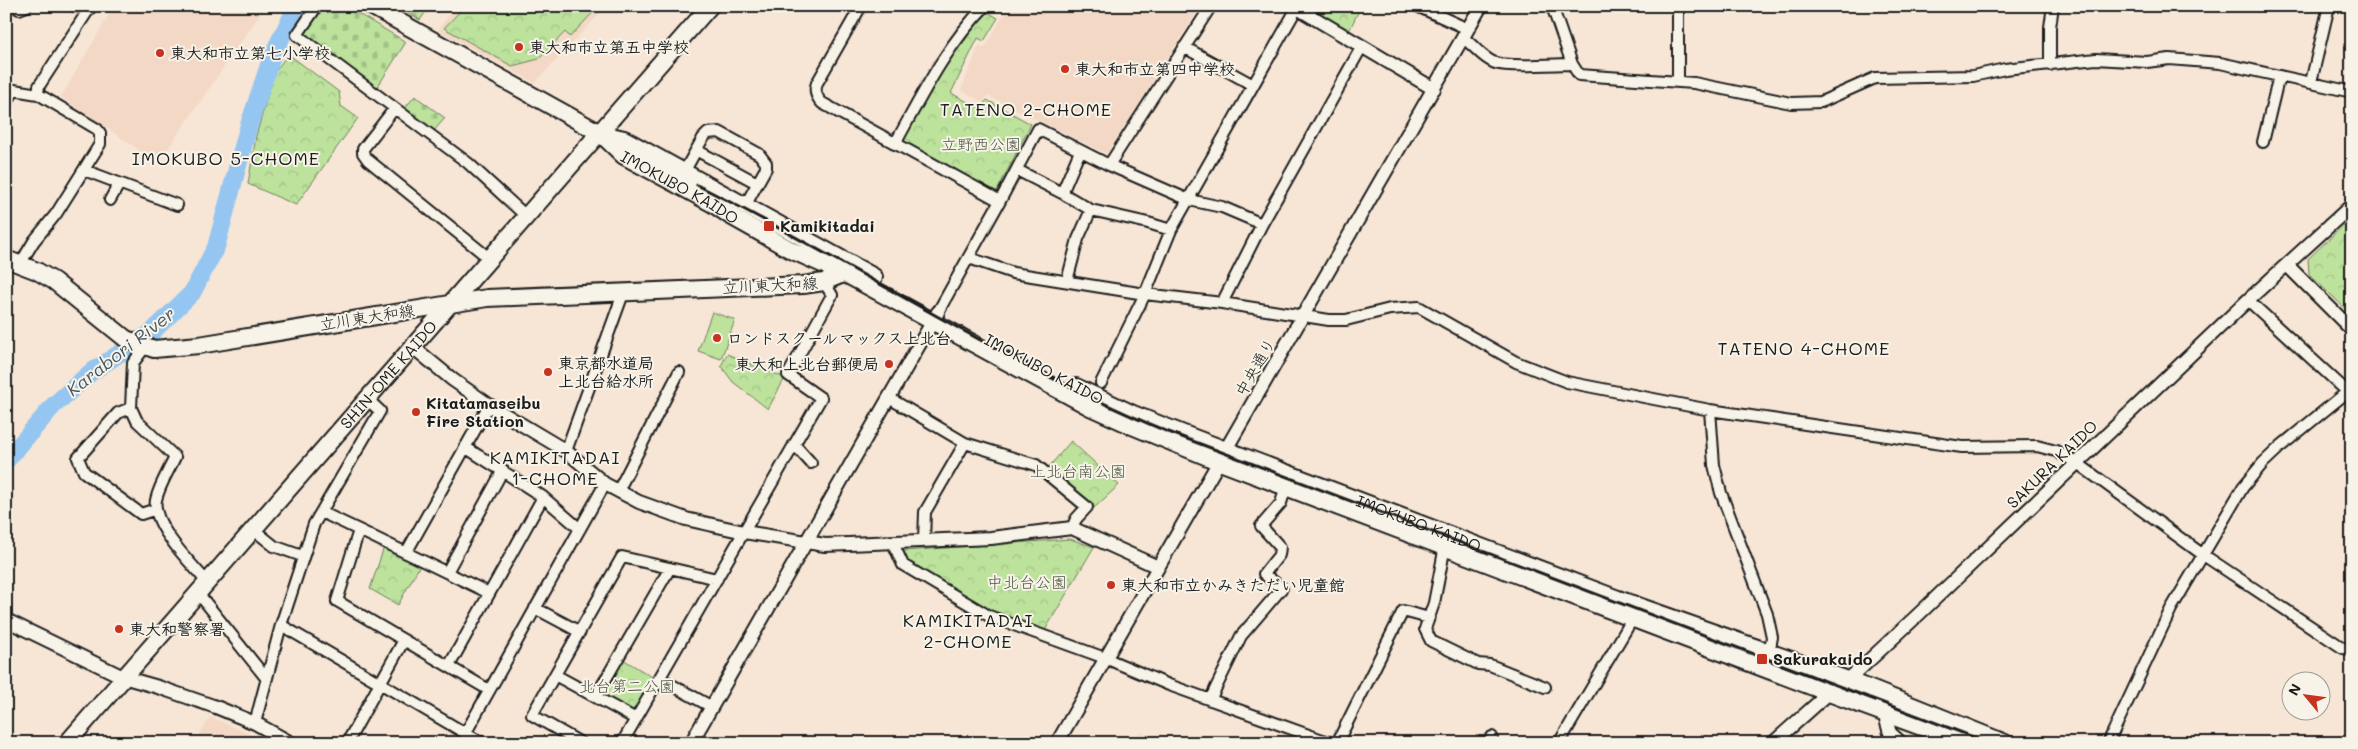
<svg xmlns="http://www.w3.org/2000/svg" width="2358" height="749" font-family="Mali,'Klee One',sans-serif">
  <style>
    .built { fill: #f3d9c5 }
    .cemetery { fill: url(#cemetery-stones); stroke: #6c7f5c }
    .park { fill: url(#park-crowns); stroke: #6c7f5c }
    .pitch { fill: #bce29c; stroke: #6c7f5c }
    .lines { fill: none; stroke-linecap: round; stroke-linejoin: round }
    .river { stroke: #95c6f1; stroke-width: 18 }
    .minor-casing { stroke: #1c1c1c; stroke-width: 14 }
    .tertiary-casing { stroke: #1c1c1c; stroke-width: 16 }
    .primary-casing { stroke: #1c1c1c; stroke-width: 20 }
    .minor { stroke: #f7f3e8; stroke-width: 10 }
    .tertiary { stroke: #f7f3e8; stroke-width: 12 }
    .primary { stroke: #f7f3e8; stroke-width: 16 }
    .rail { stroke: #1c1c1c; stroke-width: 3 }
    .poi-dot { fill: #c8321e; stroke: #f7f3e8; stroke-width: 2 }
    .labels { text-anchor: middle; stroke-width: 4; stroke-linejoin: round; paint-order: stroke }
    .poi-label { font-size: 16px; font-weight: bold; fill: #1c1c1c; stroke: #f7f3e8; text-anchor: start }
    .park-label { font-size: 16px; fill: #4c5742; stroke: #f7f3e8 }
    .street-label { font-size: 16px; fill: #1c1c1c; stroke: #f7f3e8 }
    .neighbourhood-label { font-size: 18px; letter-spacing: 1px; fill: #1c1c1c; stroke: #f7f3e8 }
    .water-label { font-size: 18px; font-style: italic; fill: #465867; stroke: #f7f3e8 }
  </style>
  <defs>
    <pattern id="cemetery-stones" width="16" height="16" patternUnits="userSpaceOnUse" patternTransform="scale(1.25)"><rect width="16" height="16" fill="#bce29c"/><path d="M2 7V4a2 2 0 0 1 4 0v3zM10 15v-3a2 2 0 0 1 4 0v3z" fill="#a1c186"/></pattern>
    <pattern id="park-crowns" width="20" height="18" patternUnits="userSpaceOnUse" patternTransform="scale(1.25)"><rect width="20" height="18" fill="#bce29c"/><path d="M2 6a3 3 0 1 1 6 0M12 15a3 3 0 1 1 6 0" fill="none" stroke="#a1c186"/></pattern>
  </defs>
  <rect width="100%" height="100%" fill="#f7e6d5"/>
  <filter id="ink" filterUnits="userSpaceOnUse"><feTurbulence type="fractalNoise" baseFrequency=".02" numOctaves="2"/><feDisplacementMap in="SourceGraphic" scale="10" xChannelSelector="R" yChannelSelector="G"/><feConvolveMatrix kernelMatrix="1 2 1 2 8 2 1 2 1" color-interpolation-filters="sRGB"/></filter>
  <g filter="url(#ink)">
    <path class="built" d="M114 6H256L263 10 158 163 61 97Z
      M456 6H607L535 83 438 30Z
      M1008 6H1201L1107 154 988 96 982 102 961 90 979 46 985 48Z
      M210 717 232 726 267 743H195Z
      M1139 732 1170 743H1136Z"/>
    <path class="cemetery" d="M324 6H345L406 42 376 89 305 38V31Z
      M395 6H430L420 20Z
      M415 96 445 118 433 132 403 110Z"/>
    <path class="park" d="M465 6H599L570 37 565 32 539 59 512 66 444 28Z
      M1309 6H1361L1349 31Z
      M986 11 998 18 984 41 978 38 951 93 979 108 987 100 1031 124 996 193 903 141 956 44Z
      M288 54 339 92 341 106 358 118 296 205 248 184 256 136 274 73Z
      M2352 217V315L2309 274 2308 259Z
      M727 354 785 378 768 409 733 382 721 366Z
      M1071 441 1119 485 1094 508 1048 468Z
      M1070 539 1094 547 1044 632 992 611 903 560V551Z
      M384 547 420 565 398 605 370 589Z
      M621 658 654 678 633 714 600 695Z"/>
    <path class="pitch" d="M712 312 735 320 721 359 698 351Z"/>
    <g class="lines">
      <path class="river" d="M6 461 53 406 90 373 152 332 192 293 216 247 248 128 272 56 297 6"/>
      <defs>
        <path id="minor" d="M14 6 19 9 27 6
          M75 6 89 10
          M317 6 297 35 468 163 527 217
          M861 6 817 83C814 91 816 97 822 103L1000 201 1038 129 1109 165 1189 200 1222 207 1262 224
          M1417 6 1468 29
          M1552 6 1572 64 1579 75 1694 83 1791 103 1821 102 1875 78 1973 76 2005 69 2096 59 2147 62 2169 59 2220 63 2352 92
          M1678 6V82
          M1463 38C1474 45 1481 57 1493 62 1504 68 1556 64 1572 64
          M1184 47 1253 85
          M2050 65V27L2053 6
          M2311 82 2329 6
          M6 104 14 90 38 94
          M394 109 363 149V153L368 160 490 259
          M2263 142 2279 76
          M895 144C922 95 946 46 985 6
          M696 150 757 183
          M1080 151 1062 193 1091 210
          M1109 165 1211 6
          M84 170 177 205
          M1017 170 1062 193
          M684 178V172L703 138 708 133 719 132 759 154 766 163V168L745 206
          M110 200 119 184
          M1171 230 1297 8
          M969 258 1013 273 1145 294 1101 383
          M20 264 34 241 56 214 100 144V133L97 129 38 94 39 86 91 6
          M1067 281 1078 239 1091 210 1148 223 1171 230 1145 294 1222 303 1262 224 1361 48
          M2248 300 2352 396
          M1222 303 1329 320H1346L1390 309 1419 307 1516 362 1567 382 1710 410 1962 447 2037 446 2056 451 2077 463 2202 554 2343 648 2352 650
          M938 312 1000 201
          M145 347 133 363 131 408 137 421 175 457C169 470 159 486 156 500 151 525 192 564 207 582
          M889 398 965 443 1036 465 1087 507 1076 519 1072 528
          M131 408 118 413 78 458 84 472 141 514 156 509
          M1710 410 1714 465 1721 493 1767 614 1772 637 1769 654
          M794 444 811 463
          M465 447 543 497 580 529
          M566 451 624 291
          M618 491 679 372
          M321 512 359 530
          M253 529 274 546 302 556
          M924 541 925 512 965 443
          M893 543 903 565 989 616 1105 658 1169 685 1331 743
          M1445 546 1434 603 1425 629 1431 641 1478 664 1490 665 1545 687
          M406 553 489 405
          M447 572 503 470
          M198 593 266 678
          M489 593 359 530 337 601 489 690
          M535 608 580 632
          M281 625 482 743
          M449 666 543 497
          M555 675 636 719
          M659 678 712 707
          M596 696 670 568
          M1210 700 1241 636 1282 588 1264 574 1279 555 1280 547 1261 526 1281 503 1286 486
          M255 723 281 625 314 524 380 411 367 399
          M465 734 605 484
          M347 743 404 640
          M581 743 532 715 622 557 717 579
          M622 743 821 398 788 375 832 295 824 282
          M1337 743 1403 611 1429 618
          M1489 743 1492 737
          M1559 743 1633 618
          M2108 743 2171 609 2243 487 2263 463 2281 446 2346 393"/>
        <path id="tertiary" d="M1294 6 1434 89
          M2287 265 2352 330
          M413 347 453 380 489 405 566 451 605 484 639 502 686 519 744 532 825 545 991 538 1072 528 1158 567
          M6 620 123 677 158 687 216 707 255 723 291 743
          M1884 713 1890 733 1901 743
          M691 743 938 312
          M1057 743 1481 6
          M1773 743 1829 693 1848 680 1920 613 2248 300 2352 205"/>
        <g id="primary">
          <path id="s1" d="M371 6 600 133 624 156 713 204 729 215 791 250 851 277 1090 407 1130 425 1220 462 1829 693 1965 743"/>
          <path d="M602 134 624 139 874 277"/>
          <path d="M6 259 37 271 54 281 126 339 154 349 199 345 487 298 803 285 824 282 843 274"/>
          <path id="s2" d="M1076 387 1133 414 1181 433 1618 599 1848 680 2005 743"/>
          <path id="s3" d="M67 743 710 6"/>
        </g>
      </defs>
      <use href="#minor" class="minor-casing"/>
      <use href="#tertiary" class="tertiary-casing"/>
      <use href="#primary" class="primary-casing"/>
      <use href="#minor" class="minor"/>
      <use href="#tertiary" class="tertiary"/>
      <use href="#primary" class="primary"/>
      <path class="rail" d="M697 185C855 264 1003 363 1166 431L1989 743"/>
    </g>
  </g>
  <g class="poi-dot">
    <circle cx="519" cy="47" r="5"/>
    <circle cx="160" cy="53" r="5"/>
    <circle cx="1065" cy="69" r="5"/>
    <rect x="763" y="220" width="12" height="12" rx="2.5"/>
    <circle cx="717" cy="338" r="5"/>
    <circle cx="889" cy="364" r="5"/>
    <circle cx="548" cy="372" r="5"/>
    <circle cx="416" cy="412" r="5"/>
    <circle cx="1111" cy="585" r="5"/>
    <circle cx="119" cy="629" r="5"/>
    <rect x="1756" y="653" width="12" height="12" rx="2.5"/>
  </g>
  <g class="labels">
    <g class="poi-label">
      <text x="529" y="53">東大和市立第五中学校</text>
      <text x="170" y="59">東大和市立第七小学校</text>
      <text x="1075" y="75">東大和市立第四中学校</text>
      <text x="780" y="232">Kamikitadai</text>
      <text x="727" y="344">ロンドスクールマックス上北台</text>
      <text x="558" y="369">東京都水道局<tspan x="558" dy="18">上北台給水所</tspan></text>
      <text x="879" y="370" text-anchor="end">東大和上北台郵便局</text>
      <text x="426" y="409">Kitatamaseibu<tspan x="426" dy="18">Fire Station</tspan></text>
      <text x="1121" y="591">東大和市立かみきただい児童館</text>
      <text x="129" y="635">東大和警察署</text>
      <text x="1773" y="665">Sakurakaido</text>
    </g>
    <g class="park-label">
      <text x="981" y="150">立野西公園</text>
      <text x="1078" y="477">上北台南公園</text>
      <text x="1027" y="588">中北台公園</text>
      <text x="627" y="692">北台第二公園</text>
    </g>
    <g class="street-label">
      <text dy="6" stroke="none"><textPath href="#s1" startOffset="359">IMOKUBO KAIDO</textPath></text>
      <text transform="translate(770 285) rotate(-3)" y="6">立川東大和線</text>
      <text transform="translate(367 317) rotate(-9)" y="6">立川東大和線</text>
      <text transform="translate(1255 367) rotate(-60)" y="6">中央通り</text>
      <text transform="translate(1044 369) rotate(28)" y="6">IMOKUBO KAIDO</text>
      <text dy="6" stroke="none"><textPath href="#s3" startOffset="489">SHIN-OME KAIDO</textPath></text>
      <text transform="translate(2052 464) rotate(-44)" y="6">SAKURA KAIDO</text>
      <text dy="6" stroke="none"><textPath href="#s2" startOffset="369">IMOKUBO KAIDO</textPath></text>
    </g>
    <g class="neighbourhood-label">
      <text x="1026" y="116">TATENO 2-CHOME</text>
      <text x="226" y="165">IMOKUBO 5-CHOME</text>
      <text x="1804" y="355">TATENO 4-CHOME</text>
      <text x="555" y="464">KAMIKITADAI<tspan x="555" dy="21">1-CHOME</tspan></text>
      <text x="968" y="627">KAMIKITADAI<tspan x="968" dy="21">2-CHOME</tspan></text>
    </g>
    <g class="water-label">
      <text transform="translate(121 352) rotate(-38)" y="6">Karabori River</text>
    </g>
  </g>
  <rect width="2358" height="749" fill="none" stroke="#f7f3e8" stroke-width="25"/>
  <rect x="12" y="12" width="2333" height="724" fill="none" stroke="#1c1c1c" stroke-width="2" filter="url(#ink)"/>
  <g transform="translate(2306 696) rotate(299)"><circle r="24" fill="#f7f3e8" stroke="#9f9d96"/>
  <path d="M0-4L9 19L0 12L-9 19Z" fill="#c8321e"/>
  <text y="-8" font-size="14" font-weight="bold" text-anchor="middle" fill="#1c1c1c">N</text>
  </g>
</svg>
